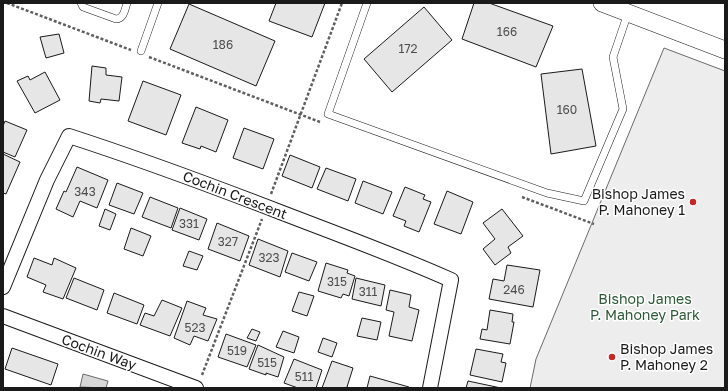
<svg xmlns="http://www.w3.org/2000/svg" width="728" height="391" font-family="'Golos Text',sans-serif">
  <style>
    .green { fill: #ededed; stroke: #6a6a6a }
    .water { fill: #d7d7d7; stroke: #6a6a6a }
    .building { fill: #e6e6e6; stroke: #1a1a1a }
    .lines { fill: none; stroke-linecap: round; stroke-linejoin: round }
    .service-casing { stroke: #1a1a1a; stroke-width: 8 }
    .minor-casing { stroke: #1a1a1a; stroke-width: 16 }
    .tertiary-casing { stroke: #1a1a1a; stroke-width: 18 }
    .path { stroke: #5f5f5f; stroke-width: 2.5; stroke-dasharray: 3 2; stroke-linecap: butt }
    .service { stroke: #fff; stroke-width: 7 }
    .minor { stroke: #fff; stroke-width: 14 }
    .tertiary { stroke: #fff; stroke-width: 17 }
    .poi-dot { fill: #c62828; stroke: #fff; stroke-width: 1.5 }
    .labels { text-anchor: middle; stroke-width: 3; stroke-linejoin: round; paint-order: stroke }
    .number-label { font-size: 12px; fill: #4d4d4d }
    .poi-label { font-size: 14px; fill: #1a1a1a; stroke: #fff; text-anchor: end }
    .street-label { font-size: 14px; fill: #1a1a1a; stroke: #fff }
    .park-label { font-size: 14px; fill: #2b5a34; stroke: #fff }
  </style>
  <rect width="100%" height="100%" fill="#fff"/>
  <path class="green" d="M664 48 725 71V388H530L536 359Z"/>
  <path class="water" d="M83 374 108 381 106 388 80 387Z"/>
  <path class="building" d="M276 3H325L312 37 269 21Z
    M474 3H489L553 26 536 67 462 39Z
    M189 4 275 41 256 86 170 49Z
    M424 7 452 40 392 92 364 59Z
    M59 34 64 53 46 58 40 37Z
    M92 66 106 68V75L122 77 119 101 101 99 100 103 89 101Z
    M582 69 596 146 551 154 541 74Z
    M45 72 60 100 35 113 17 81 28 76 30 80Z
    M143 81 181 95 166 135 128 121Z
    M196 107 228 120 216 152 201 146 200 149 182 143Z
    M5 121 27 130 15 157 3 152V126Z
    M244 128 274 139 263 169 233 158Z
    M3 154 20 162 6 194 3 193Z
    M290 155 320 167 312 188 282 176Z
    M77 167 108 180 97 208 80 201 73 217 56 209 64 191 66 192Z
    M326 168 356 179 348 201 317 189Z
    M363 181 392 192 383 214 355 203Z
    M117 183 143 193 134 214 109 205Z
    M405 187 425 195 423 199 431 202 419 232 404 226 406 221 393 216Z
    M447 191 473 202 461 234 434 224Z
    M150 197 178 208 171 228 142 217Z
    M180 208 207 219 199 240 172 230Z
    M105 209 116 214 110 230 99 226Z
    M502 209 523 236 508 247 511 253 495 265 483 249 495 239 483 223Z
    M217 223 249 236 240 261 208 249Z
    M131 228 151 236 143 256 124 249Z
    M258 239 288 251 280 277 249 265Z
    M189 251 203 256 197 270 183 266Z
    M292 253 317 262 309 281 285 272Z
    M34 258 52 265 54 258 76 268 63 299 43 292 46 285 27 277Z
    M326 263 348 270 347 273 355 276 349 296 343 294 341 298 318 291Z
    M507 265 540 270 533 307 489 299 493 279 504 281Z
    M74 278 104 290 97 310 66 298Z
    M356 278 385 285 381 306 352 299Z
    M390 290 411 295 409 307 419 310 412 341 389 336 394 312 386 310Z
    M299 292 314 296 307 316 292 311Z
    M114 293 144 305 137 324 107 313Z
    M162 300 182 308 170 336 140 325 145 313 154 316Z
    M187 301 206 308 203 315 217 319 208 341 194 336 190 345 174 338Z
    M490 310 513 314 512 322H514L510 344 480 339 482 329 487 330Z
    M362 318 381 322 377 340 357 336Z
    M252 329 260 332 256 341 247 338Z
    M283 331 299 337 294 353 276 347Z
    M226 334 256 345 247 367 218 357Z
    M323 338 337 343 332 357 318 352Z
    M258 345 284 357 278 377 266 373V375L249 369Z
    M12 348 58 364 51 385 5 369Z
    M476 349 503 354 501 362 506 363 502 382 470 375Z
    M294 359 322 370 316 388H298L284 383Z
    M332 361 353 368 347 387 349 388H322Z
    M370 376 409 387V388H367Z
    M468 381 501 388H466Z"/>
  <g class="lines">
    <defs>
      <path id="service" d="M81 3 83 7 116 19C124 19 125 9 127 3
        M367 3 328 114 547 193 584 201 623 109 613 57 628 13
        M141 51 158 3"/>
      <path id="minor" d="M3 287 47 180 69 136C140 159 210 185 280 212 337 234 395 255 451 280L430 388
        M3 316 196 388"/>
      <path id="tertiary" d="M602 3 725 50"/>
    </defs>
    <use href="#service" class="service-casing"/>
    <use href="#minor" class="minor-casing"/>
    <use href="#tertiary" class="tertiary-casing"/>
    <path class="path" d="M7 3 131 50
      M149 57 320 122
      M271 194 342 3
      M522 197 594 224
      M202 375 262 219"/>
    <use href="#service" class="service"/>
    <use href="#minor" class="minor"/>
    <use href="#tertiary" class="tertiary"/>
  </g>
  <g class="poi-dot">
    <circle cx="693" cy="202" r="4"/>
    <circle cx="612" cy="357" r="4"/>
  </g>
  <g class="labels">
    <g class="number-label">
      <text x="507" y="36">166</text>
      <text x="223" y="49">186</text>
      <text x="408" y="53">172</text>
      <text x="567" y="114">160</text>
      <text x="85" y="196">343</text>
      <text x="189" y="228">331</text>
      <text x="228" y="246">327</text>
      <text x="269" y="262">323</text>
      <text x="337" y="286">315</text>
      <text x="514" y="294">246</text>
      <text x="368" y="296">311</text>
      <text x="195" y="332">523</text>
      <text x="237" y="355">519</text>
      <text x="267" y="367">515</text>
      <text x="304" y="381">511</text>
    </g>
    <g class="poi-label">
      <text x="685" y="199">Bishop James<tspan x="685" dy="16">P. Mahoney 1</tspan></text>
      <text x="620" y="354" text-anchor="start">Bishop James<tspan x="620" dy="16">P. Mahoney 2</tspan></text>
    </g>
    <g class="street-label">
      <text transform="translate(235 195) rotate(21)" y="5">Cochin Crescent</text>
      <text transform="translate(99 352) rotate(20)" y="5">Cochin Way</text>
    </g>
    <g class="park-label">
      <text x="645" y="304">Bishop James<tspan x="645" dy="16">P. Mahoney Park</tspan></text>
    </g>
  </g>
  <rect width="728" height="391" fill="none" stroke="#1a1a1a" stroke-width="8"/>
</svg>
